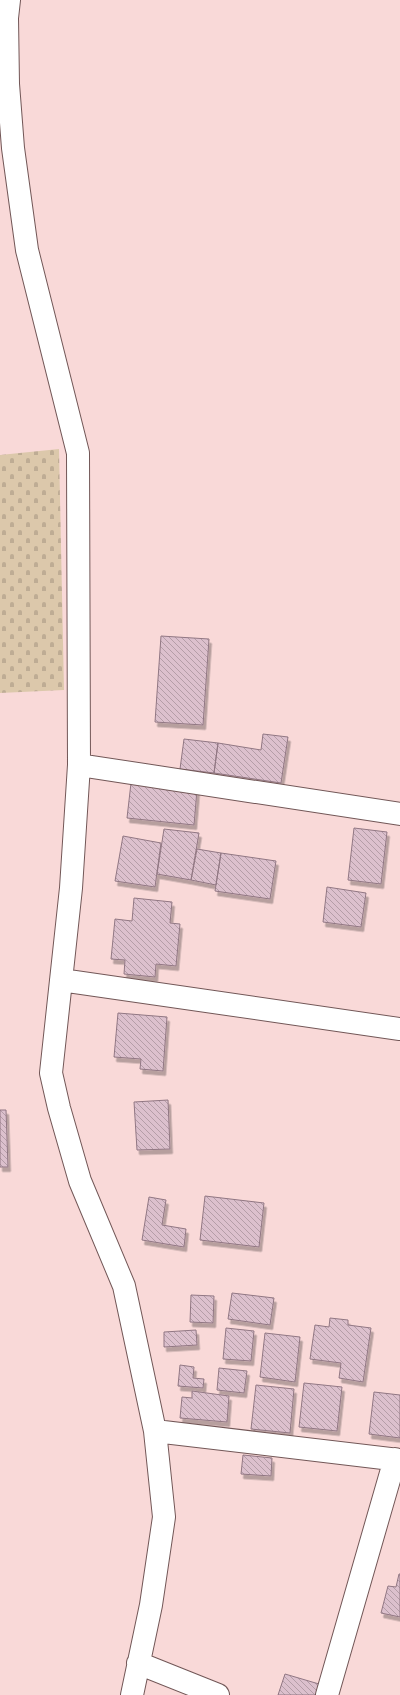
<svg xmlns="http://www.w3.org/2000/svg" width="400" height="1695" font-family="Mulish,sans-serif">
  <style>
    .cemetery { fill: url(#cemetery-stones) }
    .building { fill: url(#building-back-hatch); stroke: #917783; filter: url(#shadow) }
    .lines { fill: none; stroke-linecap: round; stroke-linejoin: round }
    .minor-casing { stroke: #725757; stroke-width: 24 }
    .minor { stroke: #fff; stroke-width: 22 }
  </style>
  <defs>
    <pattern id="cemetery-stones" width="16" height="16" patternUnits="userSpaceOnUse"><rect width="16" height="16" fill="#dcc8ab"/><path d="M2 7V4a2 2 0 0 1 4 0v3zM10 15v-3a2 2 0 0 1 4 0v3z" fill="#beac94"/></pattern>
    <pattern id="building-back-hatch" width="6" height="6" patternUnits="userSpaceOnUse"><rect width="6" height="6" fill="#dcc0cd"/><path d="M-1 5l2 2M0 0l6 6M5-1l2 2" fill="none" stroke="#b49da7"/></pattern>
    <filter id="shadow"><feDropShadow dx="2.5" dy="4.5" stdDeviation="0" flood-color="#0004"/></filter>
  </defs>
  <rect width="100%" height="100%" fill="#f9d9d8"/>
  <path class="cemetery" d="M59 449 64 690 0 693V455Z"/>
  <path class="building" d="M161 636 209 639 203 725 155 722Z
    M263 734 288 737 281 783 214 773 218 743 261 750Z
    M184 739 218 743 214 773 180 769Z
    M131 783 197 790 194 825 127 818Z
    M354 828 387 832 381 884 348 880Z
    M164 829 199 833 191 880 157 874Z
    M123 836 161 843 155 887 115 881Z
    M197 849 221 853 216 885 191 880Z
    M221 853 276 861 270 899 215 891Z
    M327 887 366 893 361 927 323 922Z
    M134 898 172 902 170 923 180 924 176 966 156 964 155 977 124 974 125 960 111 959 115 919 132 921Z
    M118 1013 167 1017 163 1071 140 1069 141 1059 114 1057Z
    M168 1100 170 1149 137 1150 134 1102Z
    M0 1110H6L8 1167H0Z
    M205 1196 264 1203 259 1247 200 1240Z
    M149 1197 166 1200 162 1225 186 1229 184 1247 142 1240Z
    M232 1293 274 1298 270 1325 228 1319Z
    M191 1295 214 1296 213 1323 190 1322Z
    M330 1318 348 1320V1325L371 1328 363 1382 339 1378 341 1363 310 1359 315 1325 329 1327Z
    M226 1328 254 1331 251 1361 223 1359Z
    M196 1330 197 1345 164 1347V1332Z
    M265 1333 300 1337 295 1382 260 1377Z
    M180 1365 194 1367 193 1378 204 1379 203 1388 178 1386Z
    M219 1368 247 1371 244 1393 217 1390Z
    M304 1383 342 1387 337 1431 299 1427Z
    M256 1385 294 1389 290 1433 251 1429Z
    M192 1391 229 1396 227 1422 180 1418 182 1397 192 1398Z
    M374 1392 400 1395V1438L369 1434Z
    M243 1455 272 1458 271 1476 241 1474Z
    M399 1574H400V1617L381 1613 388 1586 396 1587Z
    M285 1674 319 1684 316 1695H278Z"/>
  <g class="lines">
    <defs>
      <path id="minor" d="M9 0 7 18 8 84 13 148 27 250 78 453 79 765 71 888 51 1073 59 1108 80 1181 124 1286 155 1431 164 1517 151 1605 132 1695
        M79 765 400 814
        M61 980 400 1029
        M155 1431 400 1460
        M138 1663 218 1695
        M327 1695 395 1459"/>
    </defs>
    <use href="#minor" class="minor-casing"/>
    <use href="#minor" class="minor"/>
  </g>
</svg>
